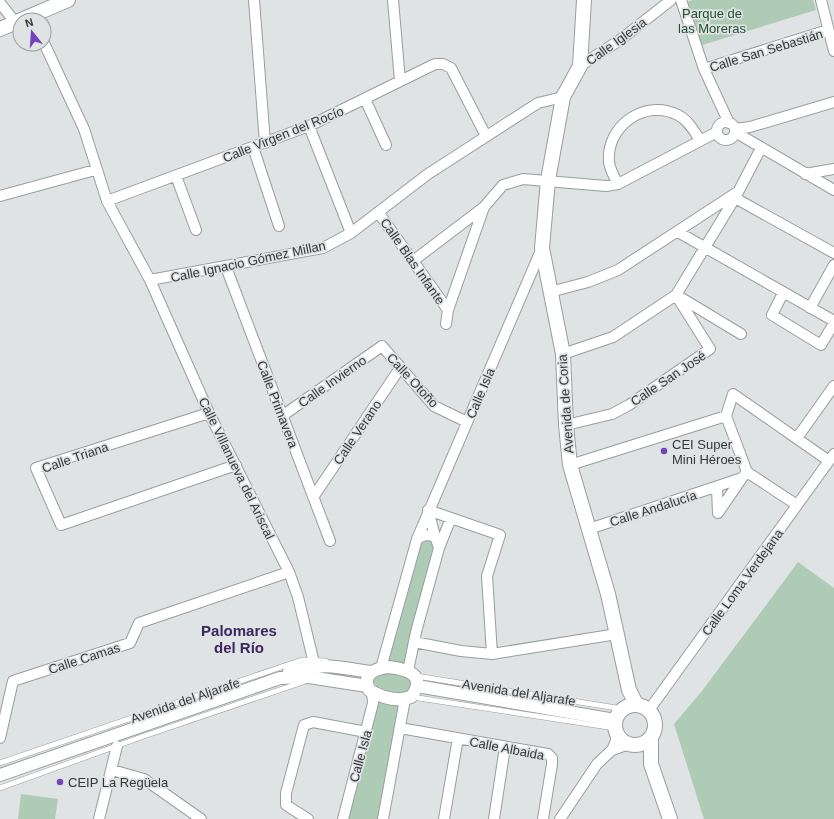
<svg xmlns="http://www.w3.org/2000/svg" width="834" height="819" font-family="Arial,sans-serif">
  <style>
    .green { fill: #aecbb6 }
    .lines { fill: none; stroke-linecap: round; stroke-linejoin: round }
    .service-casing { stroke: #999d9d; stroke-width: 6 }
    .minor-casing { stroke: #999d9d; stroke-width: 12 }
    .tertiary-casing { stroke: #999d9d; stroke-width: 14 }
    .secondary-casing { stroke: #999d9d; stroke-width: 16 }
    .service { stroke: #fff; stroke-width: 5 }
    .minor { stroke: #fff; stroke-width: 10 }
    .tertiary { stroke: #fff; stroke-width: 12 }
    .secondary { stroke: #fff; stroke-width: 14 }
    .poi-dot { fill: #7244bc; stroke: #dfe3e3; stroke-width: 1.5 }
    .labels { text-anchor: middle; stroke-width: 3.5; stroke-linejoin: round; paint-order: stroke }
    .park-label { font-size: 13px; fill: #1f5031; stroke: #dfe3e3 }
    .street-label { font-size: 13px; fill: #353737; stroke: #dfe3e3 }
    .poi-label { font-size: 13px; fill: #353737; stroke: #dfe3e3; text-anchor: start }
    .quarter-label { font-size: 15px; font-weight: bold; fill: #3c2762; stroke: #dfe3e3 }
  </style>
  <rect width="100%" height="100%" fill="#dfe3e3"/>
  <path class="green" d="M692 0H813L816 10 699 46 687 7V2Z
    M431 538 435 545 407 664 387 665 419 543 423 539Z
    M798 562 834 588V819H704L674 724 702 691Z
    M392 672 408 677 411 682 409 691C398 696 389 692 378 689L374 682C375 672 384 673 392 672Z
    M379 701 384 704 400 705 379 819H347L376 702Z
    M21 794 58 799 55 819H18Z"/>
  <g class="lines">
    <defs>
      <path id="service" d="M416 676 623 709
        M412 697 615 728
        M0 763 287 665 302 660 326 661
        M0 788 144 736 303 682"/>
      <path id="minor" d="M254 0 265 143
        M393 0 400 81
        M681 0 704 69 729 123
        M821 0 834 51
        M0 3 15 22
        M44 43 84 129 107 201 150 280 209 413 289 572 298 597 313 659
        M580 66 620 40 671 0
        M704 69 828 30
        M365 99 386 145
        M717 131a9 9 0 1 1 18 0a9 9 0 1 1-18 0Z
        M309 126 351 233
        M735 129 750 127 834 102
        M735 132 834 190
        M253 147 279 226
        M805 174 834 169
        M176 176 196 230
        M618 184C614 177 610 170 609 162 606 126 645 98 678 115 688 120 694 131 700 140
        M0 196 95 170
        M735 198 834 253
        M107 201 309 126 435 64H443L451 68 486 136
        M378 212 448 310 446 324
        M678 232 834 321
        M413 261 484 207
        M226 267 330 541
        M150 280 323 248 351 233 428 174 538 103 563 97
        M550 292 588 282 618 270 736 193
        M783 293 772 315 821 345 834 323
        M678 296 741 334
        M810 308 834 265
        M448 310 484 207 503 185 523 179 606 186 618 184 717 132
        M563 354 613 337 676 295 735 198 761 148
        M209 413 36 468 61 525 236 465
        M282 416 382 346 434 406 467 422
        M566 425 612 414 629 405 710 349 676 295
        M797 438 834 386
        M570 465 726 416
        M717 487 718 513 742 478
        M314 496 400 368
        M797 505 747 472 726 416 733 394 829 461
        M428 510 500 535 487 576 492 654
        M428 510 435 536
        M589 529 742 478 747 472
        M417 539 542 248
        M439 548 451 518
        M414 642 461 651 492 654 617 634
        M381 668 417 539 425 535 435 536 439 548 416 632 408 671
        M649 710 834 454
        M400 728 548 754 552 758V764L543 819
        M0 738 13 681 130 643 139 623 289 572
        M612 750 629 744
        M112 770 144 779 201 819
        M99 819 117 746
        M308 819 286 805V793L304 725 313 722 366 732
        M343 819 373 703 372 692
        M383 819 405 699
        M444 819 458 738
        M494 819 505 747
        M560 819 597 764 612 750 616 741V732"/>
      <path id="tertiary" d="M388 667C407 669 428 675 411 697 397 702 381 697 369 690 362 674 374 669 388 667Z
        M289 672C322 662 338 667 370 672
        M417 686 615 720
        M0 775 280 678 309 677 367 686"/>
      <path id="secondary" d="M584 0 580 66 563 97 548 180 542 248 563 354 566 425 570 465 608 594 629 690 636 704
        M0 29 68 0
        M615 725a20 20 0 1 1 40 0a20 20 0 1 1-40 0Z
        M651 737V764L670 819"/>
    </defs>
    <use href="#service" class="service-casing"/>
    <use href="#minor" class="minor-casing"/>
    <use href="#tertiary" class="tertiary-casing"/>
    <use href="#secondary" class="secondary-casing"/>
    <use href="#service" class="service"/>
    <use href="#minor" class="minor"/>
    <use href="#tertiary" class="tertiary"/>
    <use href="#secondary" class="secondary"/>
  </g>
  <g class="poi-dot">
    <circle cx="664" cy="451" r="4"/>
    <circle cx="60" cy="782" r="4"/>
  </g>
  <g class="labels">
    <g class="park-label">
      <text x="712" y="18">Parque de<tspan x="712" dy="15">las Moreras</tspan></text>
    </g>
    <g class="street-label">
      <text transform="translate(616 41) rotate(-36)" y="5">Calle Iglesia</text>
      <text transform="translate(766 50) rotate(-17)" y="5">Calle San Sebastián</text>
      <text transform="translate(283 134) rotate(-22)" y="5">Calle Virgen del Rocío</text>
      <text transform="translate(248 261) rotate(-12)" y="5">Calle Ignacio Gómez Millan</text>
      <text transform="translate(413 261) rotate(55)" y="5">Calle Blas Infante</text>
      <text transform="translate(668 378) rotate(-34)" y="5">Calle San José</text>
      <text transform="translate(413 380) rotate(47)" y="5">Calle Otoño</text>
      <text transform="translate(332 381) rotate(-35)" y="5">Calle Invierno</text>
      <text transform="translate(480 393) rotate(-67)" y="5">Calle Isla</text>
      <text transform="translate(278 404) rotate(69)" y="5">Calle Primavera</text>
      <text transform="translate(565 404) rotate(-94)" y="5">Avenida de Coria</text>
      <text transform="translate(357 432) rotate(-56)" y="5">Calle Verano</text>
      <text transform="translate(75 457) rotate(-19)" y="5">Calle Triana</text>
      <text transform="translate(237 468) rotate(64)" y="5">Calle Villanueva del Ariscal</text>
      <text transform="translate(653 508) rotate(-18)" y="5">Calle Andalucía</text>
      <text transform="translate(742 582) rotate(-54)" y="5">Calle Loma Verdejana</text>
      <text transform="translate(84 658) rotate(-18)" y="5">Calle Camas</text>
      <text transform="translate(519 692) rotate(9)" y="5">Avenida del Aljarafe</text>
      <text transform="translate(185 700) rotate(-19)" y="5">Avenida del Aljarafe</text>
      <text transform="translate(507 748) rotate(11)" y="5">Calle Albaida</text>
      <text transform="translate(360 756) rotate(-75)" y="5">Calle Isla</text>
    </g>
    <g class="poi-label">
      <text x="672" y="449">CEI Super<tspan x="672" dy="15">Mini Héroes</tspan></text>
      <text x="68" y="787">CEIP La Regüela</text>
    </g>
    <g class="quarter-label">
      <text x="239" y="636">Palomares<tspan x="239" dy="17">del Río</tspan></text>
    </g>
  </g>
  <g transform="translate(32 32) rotate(343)"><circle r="19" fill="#dfe3e3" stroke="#9b9e9e"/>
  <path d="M0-3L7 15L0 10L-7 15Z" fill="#7244bc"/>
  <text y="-6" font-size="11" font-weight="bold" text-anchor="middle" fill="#353737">N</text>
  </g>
</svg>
